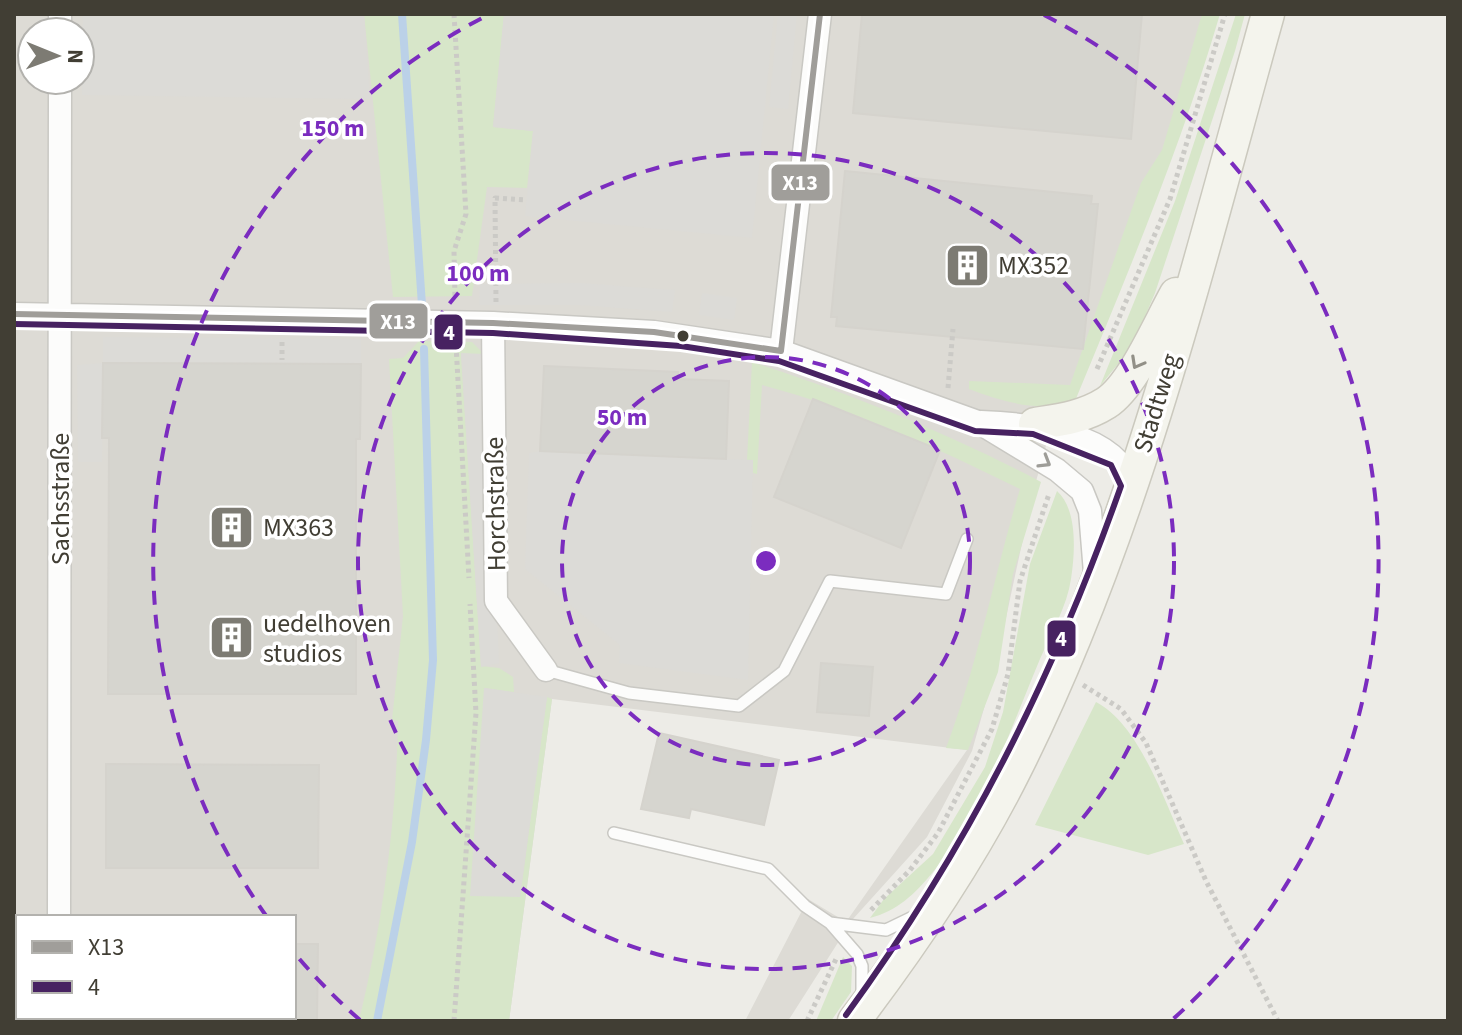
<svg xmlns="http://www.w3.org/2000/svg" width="1462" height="1035" font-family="'Source Sans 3',sans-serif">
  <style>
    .industrial { fill: #dddbd5; fill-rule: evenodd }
    .green { fill: #d7e6c9 }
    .parking { fill: #dcdbd7 }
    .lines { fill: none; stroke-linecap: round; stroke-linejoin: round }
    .stream { stroke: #bbd1e8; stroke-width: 8 }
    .building { fill: #d6d5cf; stroke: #d5d3cd; stroke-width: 2 }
    .lane-casing { stroke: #c9c8c3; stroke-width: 14 }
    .street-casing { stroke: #c9c8c3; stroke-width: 25 }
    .secondary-casing { stroke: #cbc9be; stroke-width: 35 }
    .path { stroke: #cbcac6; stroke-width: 5; stroke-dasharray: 4 4; stroke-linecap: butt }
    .lane { stroke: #fcfcfb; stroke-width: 11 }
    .street { stroke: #fcfcfb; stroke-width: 22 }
    .secondary { stroke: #f4f4ed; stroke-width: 32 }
    .bus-1-casing { stroke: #fff; stroke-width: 12 }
    .bus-2-casing { stroke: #fff; stroke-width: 12 }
    .bus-1 { stroke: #a09e9a; stroke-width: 6 }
    .bus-2 { stroke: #472261; stroke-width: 6 }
    .oneway { stroke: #929087 }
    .oneway2 { stroke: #9e9d98 }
    .ring { fill: none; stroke: #7b2cbf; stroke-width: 4; stroke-dasharray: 14 10 }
    .bus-dot { fill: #413e34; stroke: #fff; stroke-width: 3 }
    .labels { text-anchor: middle; stroke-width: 7; stroke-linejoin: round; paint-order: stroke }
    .poi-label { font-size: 26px; fill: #413e34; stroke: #fff; text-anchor: start }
    .street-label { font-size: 26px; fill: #413e34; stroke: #fff }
    .centre { fill: #7b2cbf; stroke: #fff; stroke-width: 4 }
    .ring-label { font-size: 24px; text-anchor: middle; font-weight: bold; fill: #7b2cbf; stroke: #fff; stroke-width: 7; stroke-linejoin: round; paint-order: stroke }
    .line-badge { stroke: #fff; stroke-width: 3 }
    .badge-label { font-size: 22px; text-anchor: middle; font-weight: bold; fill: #fff }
  </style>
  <rect width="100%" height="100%" fill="#edece7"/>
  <path class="industrial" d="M14 14H1211L1090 364 1056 410 1033 492 995 669 972 751 927 837 853 919 788 1021H745L808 899 846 922 967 750 552 699 509 1021H14ZM32 32H80V80H32ZM18 917H294V1017H18Z"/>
  <path class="green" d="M364 14H504L493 127 533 131 527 188 487 187 472 296 393 297Z
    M1202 14H1220C1181 147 1128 273 1075 401 1039 413 1003 402 969 389V381L1070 385 1141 183 1162 150Z
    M1236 14H1245L1235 51 1155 293 1132 347 1100 386 1175 201Z
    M419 341 472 342 484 354H461L481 666 499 668 513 677 514 692 485 688 520 897 547 697 552 699 509 1021H359C383 921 396 824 398 721L392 720 403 616 389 359 403 358Z
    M752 362C854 395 946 432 1041 482L1013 574 998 672 968 750 946 748C978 664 994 575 1020 489 937 448 852 409 762 385L757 474 753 473V461L747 460Z
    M1057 491C1078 510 1075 553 1071 579 1067 606 1051 634 1040 659 1010 730 983 813 933 872 915 894 897 911 870 918L884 899 933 854 985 767 1003 712 1030 564Z
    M1096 702C1139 724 1165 802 1184 844L1148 855 1035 825Z
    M843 957 852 966 851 992 831 1021H816Z"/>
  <path class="parking" d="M83 14H364L370 99 82 95Z
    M504 14H774L752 238 525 216 533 131 493 127Z
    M778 14H797L788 109 769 107Z
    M579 283 675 290 672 312 579 305H479L480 284Z
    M702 293 737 298 734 320 699 315Z
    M103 337 361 339V364L103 363 102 462H78L77 365 103 363Z
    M461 353 484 354 499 663 481 667Z
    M540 451 753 460 748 680 619 663 620 645 525 569 529 453Z
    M484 688 547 697 520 897 470 896Z"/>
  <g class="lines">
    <path class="stream" d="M402 14 422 305
      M377 1021 412 842 426 740 433 660 424 349"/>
  </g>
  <path class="building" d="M862 14H1142L1131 139 853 113Z
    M845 171 1092 196 1091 204H1098L1083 349 836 326 837 317H831Z
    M103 363 361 364 360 439H356V694H108L109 438H102Z
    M544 366 678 372V379L729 381 726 459 540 451Z
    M813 399 940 450 901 548 774 497Z
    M821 663 873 667 869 716 817 712Z
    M659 733 779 760 764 825 691 809 689 818 641 809Z
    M106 764 319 765 318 868H106Z
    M294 944H318L317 1021H294Z"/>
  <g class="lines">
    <defs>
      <path id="lane" d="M546 670 629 693 739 706 784 671 830 581 946 594 967 539
        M614 833 768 869 805 906 830 923 857 954 862 966V999
        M830 923 886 930 917 915"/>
      <path id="street" d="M60 14V32
        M14 314 493 323 654 332 781 351 978 422 1057 470 1082 491 1090 511 1095 573
        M493 323 496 601 546 670
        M781 351 820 14
        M981 422C1029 424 1117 431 1132 486
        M59 917 60 80
        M65 1017 66 1021"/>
      <path id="secondary" d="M1035 424C1060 420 1084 417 1106 403 1133 386 1159 324 1176 294
        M854 1021C914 942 973 855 1017 766 1135 529 1197 268 1268 14"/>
    </defs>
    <use href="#lane" class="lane-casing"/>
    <use href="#street" class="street-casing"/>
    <use href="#secondary" class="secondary-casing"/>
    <path class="path" d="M454 14 466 214 454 251 455 299
      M496 302 495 198 526 200
      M282 342V360
      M456 345 469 578
      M1097 369 1170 199 1225 14
      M948 388 953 329
      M1083 685 1121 709 1146 743 1206 881 1278 1021
      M871 910 910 870 938 833 992 729 1008 674 1020 581 1049 494
      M454 1021 476 713 470 604
      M807 1021 837 957"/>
    <use href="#lane" class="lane"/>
    <use href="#street" class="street"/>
    <use href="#secondary" class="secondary"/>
    <defs>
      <path id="bus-1" d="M14 314 493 323 654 332 781 351
        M781 351 820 14"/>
      <path id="bus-2" d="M14 324 493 333 681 346 779 361 975 431 1033 434 1111 465 1121 486C1053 679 967 849 846 1015"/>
    </defs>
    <use href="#bus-1" class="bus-1-casing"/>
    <use href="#bus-2" class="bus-2-casing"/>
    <use href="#bus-1" class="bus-1"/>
    <use href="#bus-2" class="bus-2"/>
  </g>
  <defs><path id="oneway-chevron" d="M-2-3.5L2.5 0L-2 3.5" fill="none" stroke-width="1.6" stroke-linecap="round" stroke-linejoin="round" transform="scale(2)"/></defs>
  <use class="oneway" href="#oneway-chevron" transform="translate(1137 363) rotate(119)"/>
  <use class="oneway2" href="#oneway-chevron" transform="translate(1045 462) rotate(31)"/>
  <g class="ring">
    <circle cx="766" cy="561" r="204"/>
    <circle cx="766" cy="561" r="408"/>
    <path d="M360 1020A613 613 0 0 1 296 955M267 917A613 613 0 0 1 488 15M1044 15A613 613 0 0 1 1172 1020"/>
  </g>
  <defs>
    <symbol id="building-square" viewBox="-11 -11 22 22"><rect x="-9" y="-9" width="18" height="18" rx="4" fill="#7d7b73" stroke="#fff"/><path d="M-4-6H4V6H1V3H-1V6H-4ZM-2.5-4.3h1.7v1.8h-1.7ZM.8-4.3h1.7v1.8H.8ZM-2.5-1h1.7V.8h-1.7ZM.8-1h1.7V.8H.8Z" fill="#fff"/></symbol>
  </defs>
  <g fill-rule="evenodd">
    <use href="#building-square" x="942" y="240" width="51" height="51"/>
    <use href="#building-square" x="206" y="502" width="51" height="51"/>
    <use href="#building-square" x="206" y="612" width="51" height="51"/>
  </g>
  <circle class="bus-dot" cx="683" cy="336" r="7"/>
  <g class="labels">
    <g class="poi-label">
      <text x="998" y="274">MX352</text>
      <text x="263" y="536">MX363</text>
      <text x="263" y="632">uedelhoven<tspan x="263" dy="30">studios</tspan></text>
    </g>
    <g class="street-label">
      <text transform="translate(1156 403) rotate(-73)" y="9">Stadtweg</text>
      <text transform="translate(60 499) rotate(-90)" y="9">Sachsstraße</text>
      <text transform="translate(495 504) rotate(-91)" y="9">Horchstraße</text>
    </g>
  </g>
  <circle cx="766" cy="561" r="12" class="centre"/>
  <g class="ring-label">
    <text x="333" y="136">150 m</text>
    <text x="478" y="281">100 m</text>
    <text x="622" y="425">50 m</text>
  </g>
  <g class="line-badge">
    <rect x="770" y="163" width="61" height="39" rx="8" fill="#a09e9a"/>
    <rect x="368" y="302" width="61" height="38" rx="8" fill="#a09e9a"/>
    <rect x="433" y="313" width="31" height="38" rx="8" fill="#472261"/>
    <rect x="1046" y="619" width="31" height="39" rx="8" fill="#472261"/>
  </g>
  <g class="badge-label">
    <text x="800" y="190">X13</text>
    <text x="398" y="329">X13</text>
    <text x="449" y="340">4</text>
    <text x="1061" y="646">4</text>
  </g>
  <rect width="1462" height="1035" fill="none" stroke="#413e34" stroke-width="32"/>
  <rect x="16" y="915" width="280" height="104" fill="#ffffff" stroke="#b3b2ae" stroke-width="2"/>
  <rect x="32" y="941" width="40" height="12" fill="#a09e9a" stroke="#b3b2ae" stroke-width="2"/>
  <text x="88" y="955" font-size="24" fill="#413e34">X13</text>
  <rect x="32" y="981" width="40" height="12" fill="#472261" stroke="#b3b2ae" stroke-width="2"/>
  <text x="88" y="995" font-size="24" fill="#413e34">4</text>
  <g transform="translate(56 56) rotate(91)"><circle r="38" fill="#ffffff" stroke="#b3b2ae" stroke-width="2"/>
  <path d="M0-6L14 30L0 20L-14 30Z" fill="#7d7b73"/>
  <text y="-12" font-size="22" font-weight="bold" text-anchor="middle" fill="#413e34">N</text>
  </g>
</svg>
